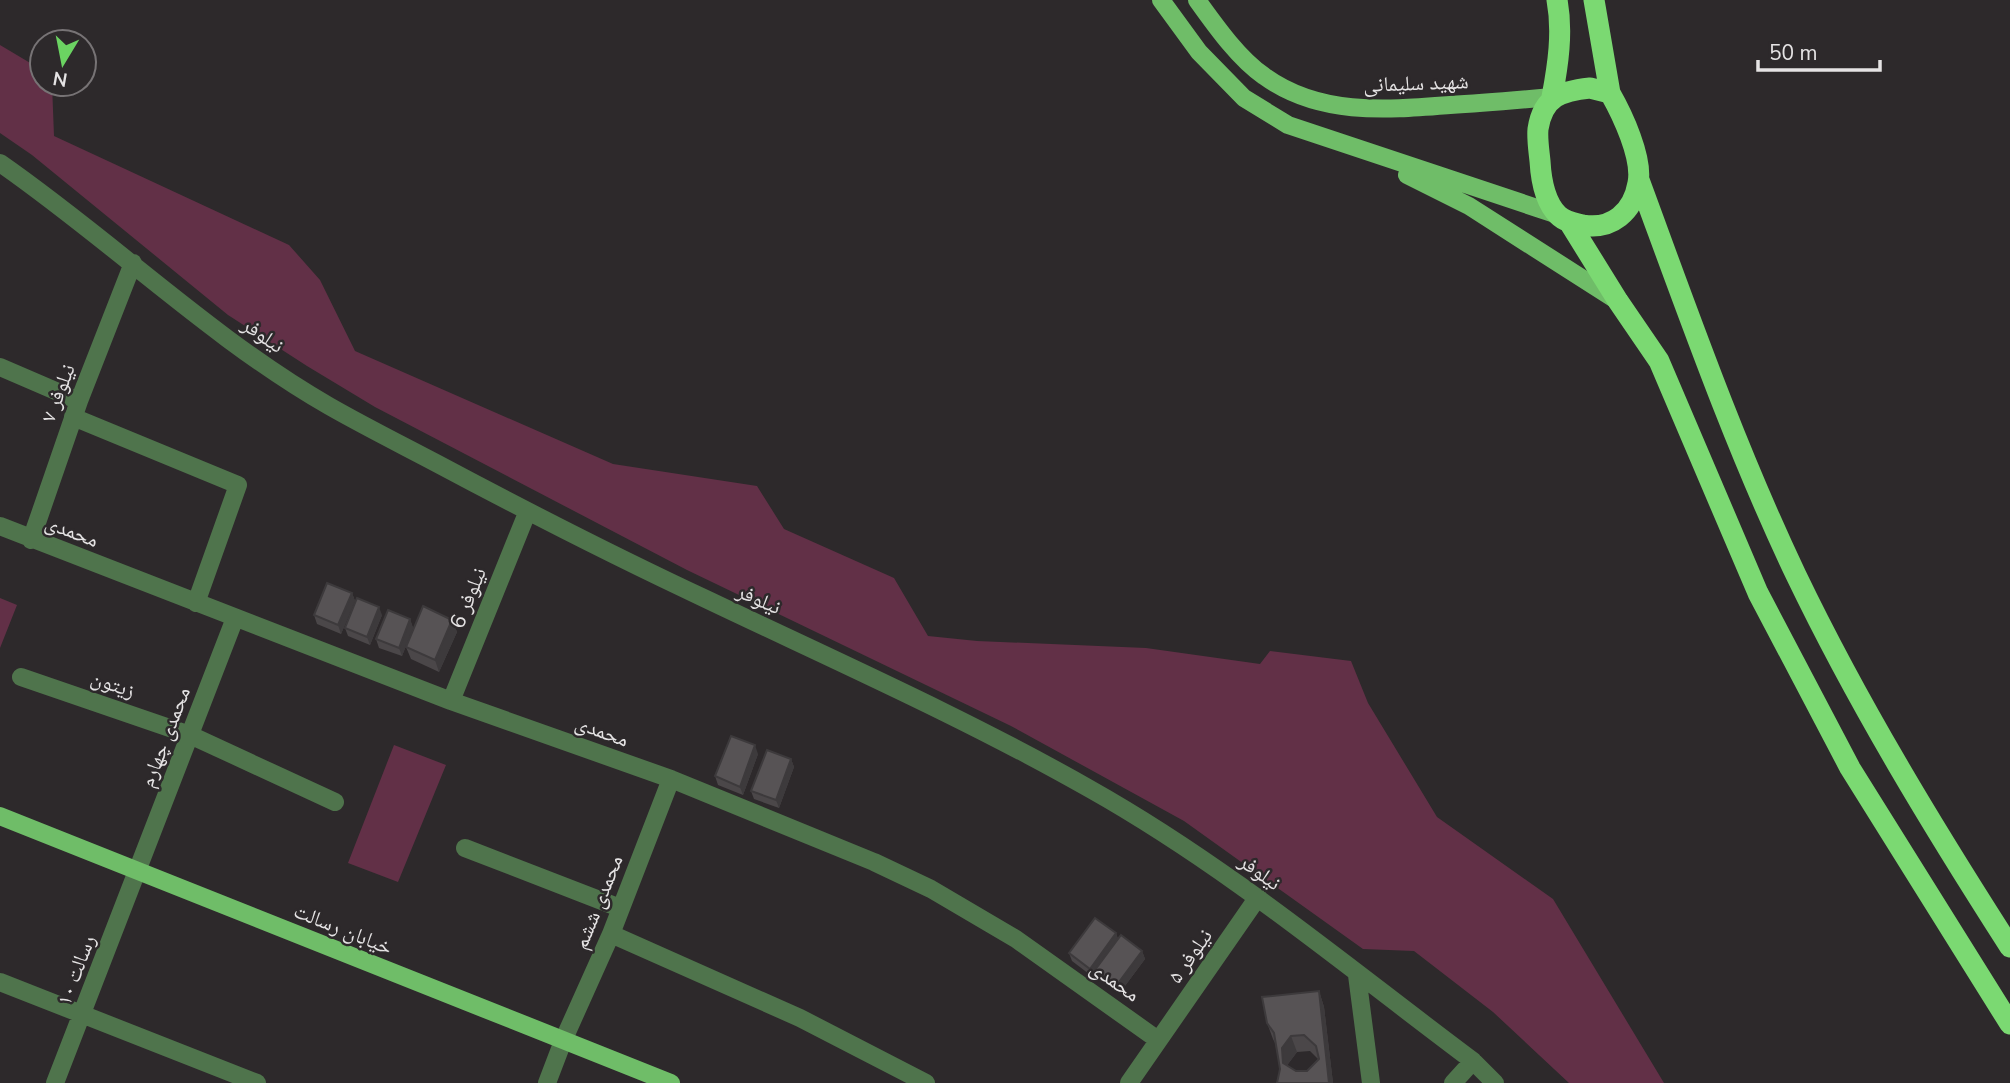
<svg xmlns="http://www.w3.org/2000/svg" width="2010" height="1083" font-family="'Nunito Sans','Noto Naskh Arabic',sans-serif">
  <style>
    .green { fill: #623047 }
    .lines { fill: none; stroke-linecap: round; stroke-linejoin: round }
    .minor { stroke: #4f744c; stroke-width: 18 }
    .major { stroke: #6fbd68; stroke-width: 18 }
    .highway { stroke: #7bd972; stroke-width: 21 }
    .wall { fill: #4b4749; fill-rule: evenodd }
    .shaded-wall { fill: #3d3a3c }
    .building { fill: #575355; stroke: #3d3a3c; stroke-width: 2; fill-rule: evenodd }
    .labels { text-anchor: middle; stroke-width: 5; stroke-linejoin: round; paint-order: stroke }
    .street-label { font-size: 21px; fill: #e5e3e4; stroke: #2d292b }
  </style>
  <rect width="100%" height="100%" fill="#2d292b"/>
  <path class="green" d="M0 45 42 70V84H52L54 136 289 245 320 280 355 351 613 464 757 486 784 529 894 578 928 636 977 641 1146 648 1260 664 1270 651 1351 661 1368 703 1437 817 1553 899 1664 1083H1569L1493 1012 1414 951 1363 949 1184 821 1011 726 687 570 375 407 307 366 228 315 32 155 0 133Z
    M0 598 17 605 0 648Z
    M394 745 446 765 398 882 348 863Z"/>
  <g class="lines">
    <path class="minor" d="M0 163C111 240 212 339 329 406 364 426 400 444 436 463 526 511 616 557 708 600 836 661 967 719 1090 789 1227 866 1347 967 1473 1061L1495 1083
      M0 367 79 401
      M73 417 238 485 196 603
      M0 526 451 701 671 779 874 862 931 889 1016 939 1158 1040
      M31 540 79 401 133 263
      M21 677 190 735 335 802
      M451 701 527 513
      M465 848 620 908
      M611 934 800 1018 926 1083
      M1357 975 1371 1083
      M0 982 257 1083
      M55 1083 235 618
      M547 1083 563 1041 611 934 671 779
      M1129 1083 1258 897
      M1453 1083 1473 1061"/>
    <path class="major" d="M1161 0 1199 52 1244 98 1288 125 1558 215
      M1197 0C1215 25 1238 58 1264 76 1319 116 1386 110 1450 105 1484 103 1518 100 1552 97
      M1407 175 1469 206 1616 300
      M0 816 671 1083"/>
    <path class="highway" d="M1594 0 1610 93
      M1590 88 1610 93C1622 114 1643 158 1638 183 1633 212 1612 230 1583 225 1574 223 1565 222 1558 215 1545 202 1541 179 1540 161 1539 151 1537 139 1538 129 1543 96 1562 91 1590 88Z
      M1552 97C1558 65 1563 32 1557 0
      M1639 180C1688 313 1735 447 1796 575 1858 704 1933 827 2010 947
      M1569 222 1618 301 1659 361 1758 593 1850 768 2010 1024"/>
  </g>
  <path class="wall" d="M352 593 355 601 341 634 317 624 314 615Z
    M382 615 370 645 348 636 345 628Z
    M410 619 413 628 402 656 379 648 376 639Z
    M452 620 457 632 439 672 411 659 406 647Z
    M758 754 743 795 718 785 715 776Z
    M791 759 794 767 779 808 754 799 751 791Z
    M1116 933 1118 939 1142 951 1145 959 1119 994 1098 978 1096 973 1093 977 1072 961 1069 953Z
    M1319 991 1324 1007 1333 1083 1280 1069 1275 1043 1273 1039 1267 1023ZM1310 1051 1318 1059 1307 1071H1296L1288 1066V1064L1297 1052Z"/>
  <path class="shaded-wall" d="M352 593 355 601 341 634 338 625Z
    M379 607 382 615 370 645 367 637Z
    M410 619 413 628 402 656 399 648Z
    M452 620 457 632 439 672 435 660Z
    M755 745 758 754 743 795 740 787Z
    M791 759 794 767 779 808 776 800Z
    M1116 933 1119 942 1095 970 1096 973 1093 977 1090 969Z
    M1142 951 1145 959 1119 994 1116 986Z
    M1319 991 1324 1007 1333 1083H1329Z
    M1291 1036 1297 1052 1288 1064 1289 1079 1283 1063 1282 1048Z"/>
  <path class="building" d="M327 583 352 593 338 625 314 615Z
    M357 598 379 607 367 637 345 628Z
    M423 606 452 620 435 660 406 647Z
    M388 610 410 619 399 648 376 639Z
    M731 736 755 745 740 787 715 776Z
    M767 750 791 759 776 800 751 791Z
    M1095 918 1116 933 1090 969 1069 953Z
    M1121 935 1142 951 1116 986 1095 970Z
    M1319 991 1329 1083H1277L1280 1069 1274 1033 1267 1023 1262 997ZM1304 1035 1316 1046 1319 1059 1307 1071H1296L1283 1063 1282 1048 1291 1036Z"/>
  <g class="labels">
    <g class="street-label">
      <text transform="translate(1416 83) rotate(-2)" y="7">شهید سلیمانی</text>
      <text transform="translate(263 335) rotate(35)" y="7">نیلوفر</text>
      <text transform="translate(58 393) rotate(-69)" y="7">نیلوفر ۷</text>
      <text transform="translate(72 531) rotate(21)" y="7">محمدی</text>
      <text transform="translate(468 598) rotate(-68)" y="7">نیلوفر 6</text>
      <text transform="translate(759 599) rotate(24)" y="7">نیلوفر</text>
      <text transform="translate(113 684) rotate(19)" y="7">زیتون</text>
      <text transform="translate(602 731) rotate(20)" y="7">محمدی</text>
      <text transform="translate(165 737) rotate(-69)" y="7">محمدی چهارم</text>
      <text transform="translate(1260 872) rotate(36)" y="7">نیلوفر</text>
      <text transform="translate(598 902) rotate(-68)" y="7">محمدی ششم</text>
      <text transform="translate(343 929) rotate(22)" y="7">خیابان رسالت</text>
      <text transform="translate(1190 956) rotate(-55)" y="7">نیلوفر ۵</text>
      <text transform="translate(76 970) rotate(-69)" y="7">رسالت ۱۰</text>
      <text transform="translate(1115 981) rotate(35)" y="7">محمدی</text>
    </g>
  </g>
  <g transform="translate(63 63) rotate(190)"><circle r="33" fill="#2d292b" stroke="#777375" stroke-width="2"/>
  <path d="M0-5L12 26L0 18L-12 26Z" fill="#6bd362"/>
  <text y="-10" font-size="19" font-weight="bold" text-anchor="middle" fill="#e5e3e4">N</text>
  </g>
  <path d="M1758 60v10h122v-10" fill="none" stroke="#e5e3e4" stroke-width="3.5"/>
  <text x="1769" y="60" font-size="21" fill="#e5e3e4" stroke="#2d292b" stroke-width="5" paint-order="stroke">50 m</text>
</svg>
